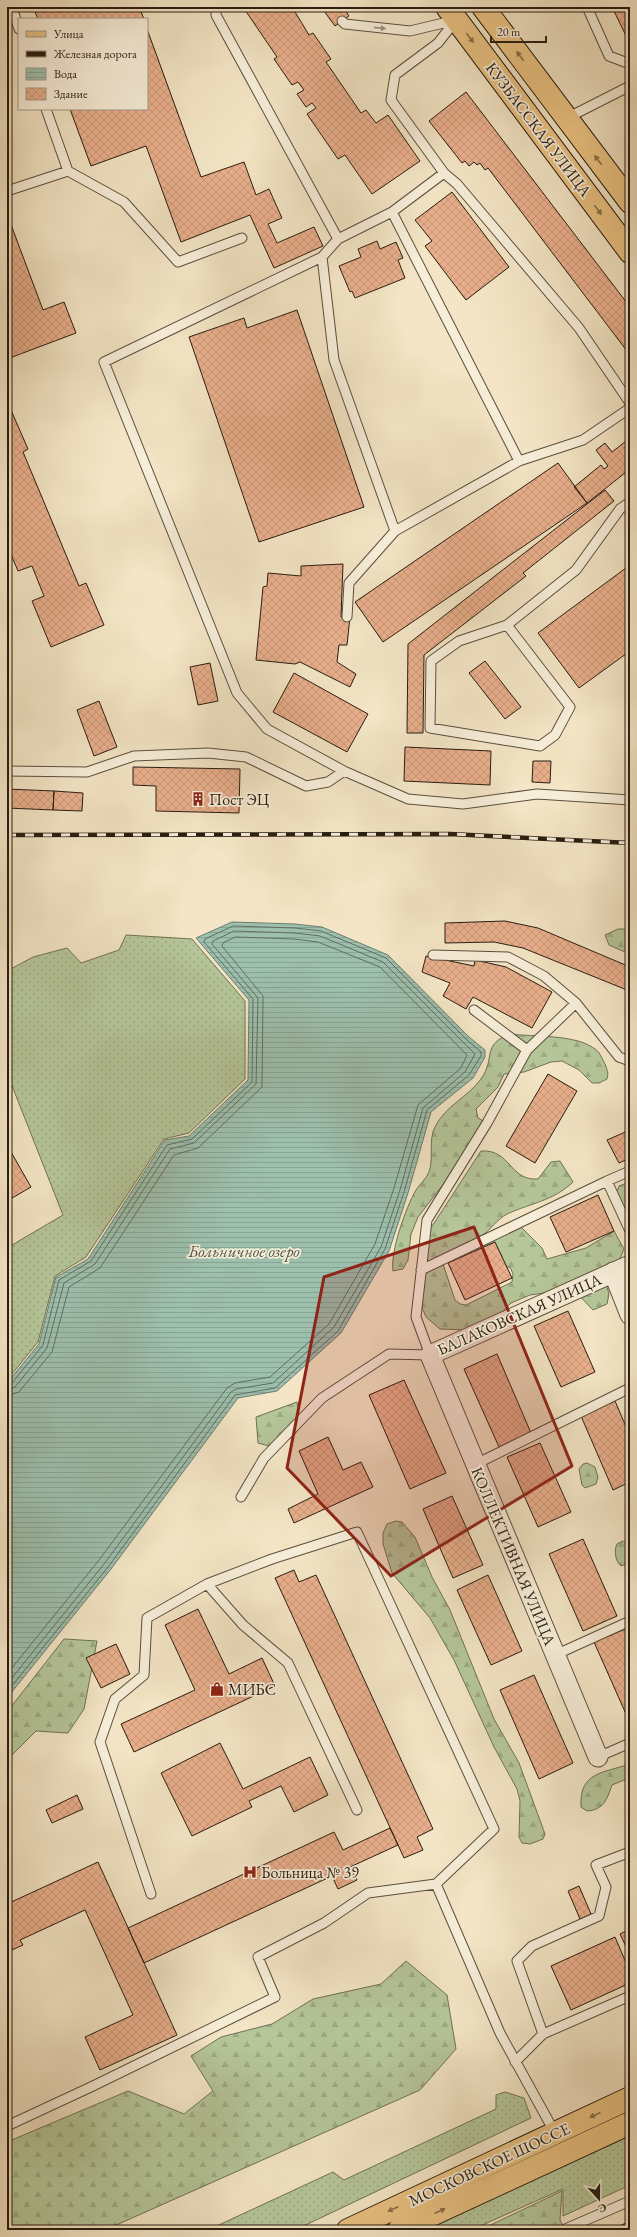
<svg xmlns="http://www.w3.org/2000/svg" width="637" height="2237" font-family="'EB Garamond',serif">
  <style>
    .grass { fill: url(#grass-dots); stroke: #6e7154 }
    .forest { fill: url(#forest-firs); stroke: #6e7154 }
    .water { fill: url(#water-rules); stroke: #6e7e6f }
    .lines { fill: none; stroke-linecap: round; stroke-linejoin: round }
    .shore { stroke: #626e5f; stroke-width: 1 }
    .building { fill: url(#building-cross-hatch); stroke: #281c10 }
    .service-casing { stroke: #5b4e3d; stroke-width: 11 }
    .minor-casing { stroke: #5b4e3d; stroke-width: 21 }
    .primary-casing { stroke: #281c10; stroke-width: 24 }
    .service { stroke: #f7eed9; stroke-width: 9 }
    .minor { stroke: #f7eed9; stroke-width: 19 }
    .primary { stroke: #eac282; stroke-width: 22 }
    .rail-casing { stroke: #281c10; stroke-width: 4.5 }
    .rail { stroke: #f7eed9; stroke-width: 3; stroke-dasharray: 9; stroke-linecap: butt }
    .oneway { fill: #9a907f }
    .oneway2 { fill: #896f49 }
    .marked { fill: #8f2418; fill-opacity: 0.2; stroke: #8f2418; stroke-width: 3; stroke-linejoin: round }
    .labels { text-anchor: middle; stroke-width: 3.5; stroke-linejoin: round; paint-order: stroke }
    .street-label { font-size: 16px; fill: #281c10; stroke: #f7eed9 }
    .poi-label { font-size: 16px; fill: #281c10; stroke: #f7eed9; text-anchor: start }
    .water-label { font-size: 17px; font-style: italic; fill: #515547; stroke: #f7eed9 }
  </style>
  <defs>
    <pattern id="grass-dots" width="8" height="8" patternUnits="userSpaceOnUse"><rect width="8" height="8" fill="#b5c699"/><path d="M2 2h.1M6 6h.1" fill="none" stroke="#9caa83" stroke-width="1.8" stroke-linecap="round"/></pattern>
    <pattern id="forest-firs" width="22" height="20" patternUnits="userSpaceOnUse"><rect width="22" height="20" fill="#b5c699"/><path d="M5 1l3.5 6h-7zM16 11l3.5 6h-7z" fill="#9caa83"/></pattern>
    <pattern id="water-rules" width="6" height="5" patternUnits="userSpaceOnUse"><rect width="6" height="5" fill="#9dc0ae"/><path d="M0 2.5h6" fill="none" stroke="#87a495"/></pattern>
    <pattern id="building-cross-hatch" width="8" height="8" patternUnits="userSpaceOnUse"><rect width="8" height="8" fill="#e9af8c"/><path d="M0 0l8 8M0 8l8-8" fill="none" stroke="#c89678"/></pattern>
  </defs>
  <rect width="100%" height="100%" fill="#f3e5c5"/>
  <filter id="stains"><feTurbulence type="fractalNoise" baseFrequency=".005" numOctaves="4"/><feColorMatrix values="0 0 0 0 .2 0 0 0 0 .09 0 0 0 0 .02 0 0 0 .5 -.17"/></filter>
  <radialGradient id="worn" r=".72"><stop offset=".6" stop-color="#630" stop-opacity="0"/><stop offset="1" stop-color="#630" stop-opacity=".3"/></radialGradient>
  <path class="grass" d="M126 935 192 939 245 1001V1079L189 1133 164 1139 86 1257 55 1276 38 1342 7 1380V1248L63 1215 7 1073V971L33 957 67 948 81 963 119 950Z
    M505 2092 524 2098 531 2118 295 2230H208L333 2172 344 2180 496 2109V2095Z
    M625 2137 630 2152V2185L563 2216V2189L478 2227 477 2230H424Z"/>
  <path class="forest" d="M618 929H630V957L625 952 609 945 605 935Z
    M510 1034C533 1037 576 1034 595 1049 600 1052 602 1059 605 1064 607 1070 609 1073 607 1079L599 1083H592L579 1070 562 1061 551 1062 524 1072 504 1074 498 1087 476 1109 478 1118 487 1123V1132L483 1139 459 1164 418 1217 411 1234 408 1260 403 1269 393 1271C390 1252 406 1207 416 1190 420 1184 426 1179 429 1172 434 1158 428 1140 435 1127 445 1106 468 1097 481 1079 496 1058 481 1045 510 1034Z
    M481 1151C511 1149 509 1181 538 1179L551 1162 560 1161 573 1182C553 1201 531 1203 507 1214 497 1219 491 1230 481 1236 462 1248 456 1241 443 1264L455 1300 460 1304 466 1305 512 1282 513 1274 510 1267 478 1270 472 1263 479 1246 521 1227 542 1248 547 1259 586 1248 614 1231 624 1249 619 1261 605 1280 609 1294 607 1304 593 1310 575 1291 565 1290 530 1295 511 1303 498 1316 470 1330 440 1329 426 1317 421 1305 423 1240Z
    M630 1182V1223L616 1196 619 1186Z
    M297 1402 300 1426 293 1437 272 1447 258 1443 256 1417Z
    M587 1463 595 1467 598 1477 596 1484 585 1488 582 1485 579 1469 583 1464Z
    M396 1521 402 1522 415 1537 432 1577 450 1610 494 1719 519 1763 545 1834 543 1839 530 1844 522 1843 519 1837 520 1801 517 1789 494 1747 454 1660 430 1618 392 1573 383 1544V1533L387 1524Z
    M623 1541 630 1545V1563L621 1566C615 1561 614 1550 617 1544Z
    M64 1639 97 1641 84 1709 68 1733 36 1731 9 1758 7 1765V1712Z
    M630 1764V1781L624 1780 612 1785C607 1799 604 1810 587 1811L581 1807C579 1772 603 1773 630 1764Z
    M406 1961 447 1995 456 2049 420 2090 105 2230H7V2142L128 2091 184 2114 213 2091 191 2056 221 2037 272 2024 313 1999 381 1984Z
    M562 2191 560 2220 565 2230H480Z"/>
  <path class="water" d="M232 922 295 924 322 927 388 955 469 1037 485 1050V1057L473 1078 431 1112 408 1193 389 1251 341 1333 277 1391 238 1398 111 1569 7 1698V1383L39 1344 56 1277 88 1259 165 1140 189 1136 248 1080 249 1000 196 938Z"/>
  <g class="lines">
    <path class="shore" d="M7 1385 12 1383 43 1345 59 1280 91 1261 167 1145 192 1139 252 1082 253 999 204 942 205 939 233 926 295 928 321 931 386 958 466 1039 481 1052V1056L469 1075 427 1110 404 1192 385 1249 338 1331 275 1388 235 1395 108 1567 7 1692
      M7 1390 15 1387 47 1348 64 1283 95 1264 170 1149 194 1143 256 1084 258 998 212 944 213 941 234 931 295 933 320 936 383 962 475 1054 465 1072 423 1108 400 1190 381 1247 334 1327 273 1383 236 1389 231 1392 104 1564 7 1684
      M7 1396 19 1392 52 1352 69 1287 100 1268 174 1155 198 1148 262 1087 263 996 222 946 223 943 235 937 294 939 318 942 380 967 467 1055 461 1068 418 1105 394 1188 375 1244 329 1324 270 1377 235 1383 227 1388 99 1560 7 1674"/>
  </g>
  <path class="building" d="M33 7H139L144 19H38Z
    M243 7H292L309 35 313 33 331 59 326 62 361 113 366 110 376 123 388 115 420 161 372 194 345 155 338 159 307 114 316 108 312 103 306 107 297 94 304 90 298 82 292 85 274 59 277 57Z
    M321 7H343L349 16 335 26Z
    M612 7H630V44Z
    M147 29 201 177 244 162 256 195 269 189 282 218 268 224 277 243 314 227 323 246 274 268 250 215 181 242 146 146 91 166 70 109H147Z
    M466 92 630 307V355L488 168 485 170 480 163 477 165 474 162 469 166 465 161 462 163 429 121Z
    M452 192 509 267 466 300 425 246 432 241 415 220Z
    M7 214 43 310 64 302 76 333 7 359Z
    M377 241 380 249 396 242 403 258 398 260 405 278 355 298 352 291 350 292 339 266 361 257 358 249Z
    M297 310 364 507 259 542 189 337 244 318 247 328Z
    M7 401 28 449 23 452 79 586 86 583 104 625 51 647 32 601 44 596 32 566 18 571 7 545Z
    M630 438V469L587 503 574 487 601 465 604 469 608 466 596 450 605 443 612 452Z
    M558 463 587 503 383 642 355 602Z
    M605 490 614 501 523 573 526 576 424 655 423 733H407L408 644Z
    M343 564 341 617H350L347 645H339L337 662 356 674 350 687 300 662 295 664 256 660 263 587 267 586 268 573 301 576V566Z
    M630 565V651L579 688 538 633Z
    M485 661 521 707 505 719 469 673Z
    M210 663 218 701 198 705 190 667Z
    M294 673 368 714 347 752 273 712Z
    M99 701 117 747 94 756 77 710Z
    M405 747 491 751 490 785 404 781Z
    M533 761H551L550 783 532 782Z
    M133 767 240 769 239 813 156 811V786L133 785Z
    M7 789 54 791 53 810 7 808Z
    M54 791 83 793 82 811 53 810Z
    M505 921 538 928 630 967V982L627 990 523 948 494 942 445 943V923Z
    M426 956 474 966 475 960 506 967 552 992 532 1028 473 997 466 1009 443 996 450 983 422 972Z
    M548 1074 577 1091 535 1163 506 1146Z
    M630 1130V1158L619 1163 607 1140Z
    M7 1145 31 1187 7 1201Z
    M598 1195 614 1231 566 1252 550 1217Z
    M495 1242 512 1278 465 1300 448 1263Z
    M568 1311 595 1372 561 1387 534 1326Z
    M497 1354 531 1433 499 1447 464 1369Z
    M404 1380 446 1473 410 1489 369 1395Z
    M615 1401 630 1436V1482L613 1490 581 1416Z
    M328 1437 343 1470 361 1462 373 1487 294 1523 288 1509 318 1494 299 1451Z
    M540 1443 571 1512 538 1527 507 1457Z
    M452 1496 483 1565 453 1578 423 1509Z
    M583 1539 617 1616 583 1631 549 1554Z
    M294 1570 299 1582 316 1575 433 1829 417 1837 423 1850 404 1858 275 1578Z
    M488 1575 522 1651 491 1665 457 1590Z
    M198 1609 229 1674 262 1658 275 1686 134 1752 121 1724 195 1690 165 1625Z
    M628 1628 630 1632V1723L594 1642Z
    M116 1644 130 1674 101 1688 86 1658Z
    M534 1675 573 1763 539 1779 500 1690Z
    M220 1743 243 1789 310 1757 328 1795 294 1812 281 1786 249 1801 252 1807 192 1836 161 1773Z
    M77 1795 83 1809 52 1823 46 1810Z
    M390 1828 398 1845 350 1867 357 1880 338 1889 332 1876 144 1963 128 1928 334 1832 343 1850Z
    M98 1862 177 2035 100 2070 85 2037 133 2015 85 1910 20 1940 23 1945 7 1952V1904Z
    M579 1886 591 1914 580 1919 568 1891Z
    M630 1929V1955L620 1934Z
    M615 1937 630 1972V1983L571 2010 551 1966Z
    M630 2221V2230H611Z"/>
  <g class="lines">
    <defs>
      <path id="service" d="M12 7 19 29
        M216 7V15L338 239 392 212
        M587 7 609 56 630 64
        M456 20 438 43 395 75 391 100 444 173 457 184 579 328 630 403
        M342 21 345 24 410 31 456 20
        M46 109 68 171 124 202 178 262 242 238
        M567 118 630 86
        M444 173 392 212 519 461
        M7 191 68 171
        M338 239 322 257 104 362 237 693 267 729 344 771
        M322 257 334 360 395 531
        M347 617 349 583 395 531 519 461 583 440 630 408
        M507 625 459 641 431 661 430 728 540 746 555 735 570 707 507 625 576 570 620 509 630 502
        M7 771 87 772 134 756 208 753 246 757 306 786 328 782 344 771 408 799 463 804 537 794 630 800
        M576 1003 619 1057 630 1061
        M474 1010 527 1050
        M607 1181 630 1171
        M421 1270 607 1181 630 1231
        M476 1464 630 1388
        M241 1497 264 1458 322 1398 389 1354 430 1355 416 1317 427 1220 487 1123 527 1050 576 1003 544 976 508 957 433 955
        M555 1655 630 1621
        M598 1757 630 1743
        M357 1810 288 1663 243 1625 207 1584 272 1559 357 1532 494 1829 436 1884 500 2033 555 2133
        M151 1894 100 1742 115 1699 144 1675 147 1618 207 1584
        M543 2034 517 1961 532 1946 599 1916 606 1887 596 1865 630 1852
        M515 2062 543 2034 630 1996
        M7 2126 93 2086 275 1997 258 1957 324 1923 368 1893 436 1884
        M563 2230 630 2201"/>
      <path id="minor" d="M613 1272 630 1315
        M598 1757 430 1355 630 1265"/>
      <path id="primary" d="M447 7 630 252
        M483 7 630 202
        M348 2230 630 2098
        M399 2230 630 2123"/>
    </defs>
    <use href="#service" class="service-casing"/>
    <use href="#minor" class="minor-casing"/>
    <use href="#primary" class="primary-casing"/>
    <use href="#service" class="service"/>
    <use href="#minor" class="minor"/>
    <use href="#primary" class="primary"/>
    <defs>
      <path id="rail" d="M7 835 450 834 630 843"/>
    </defs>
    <use href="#rail" class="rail-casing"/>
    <use href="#rail" class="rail"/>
  </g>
  <defs><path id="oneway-solid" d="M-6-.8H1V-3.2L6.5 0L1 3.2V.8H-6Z"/></defs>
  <use class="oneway" href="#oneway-solid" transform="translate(380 28) rotate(6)"/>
  <g class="oneway2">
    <use href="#oneway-solid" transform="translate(470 38) rotate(53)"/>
    <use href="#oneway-solid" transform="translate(520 56) rotate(-127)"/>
    <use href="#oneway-solid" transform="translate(598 160) rotate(-127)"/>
    <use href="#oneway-solid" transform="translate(598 210) rotate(53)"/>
    <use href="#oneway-solid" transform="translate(595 2115) rotate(155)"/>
    <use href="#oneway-solid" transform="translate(393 2209) rotate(155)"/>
    <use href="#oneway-solid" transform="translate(440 2211) rotate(-25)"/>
  </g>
  <path class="marked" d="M474 1227 572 1466 391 1576 287 1468 324 1277Z"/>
  <defs>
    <symbol id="building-bare" viewBox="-9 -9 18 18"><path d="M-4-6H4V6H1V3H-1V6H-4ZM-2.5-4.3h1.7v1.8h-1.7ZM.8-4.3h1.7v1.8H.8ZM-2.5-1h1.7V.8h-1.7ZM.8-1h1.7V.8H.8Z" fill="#8f2418" stroke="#f7eed9" stroke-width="2.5" paint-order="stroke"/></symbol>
    <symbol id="shop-bare" viewBox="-9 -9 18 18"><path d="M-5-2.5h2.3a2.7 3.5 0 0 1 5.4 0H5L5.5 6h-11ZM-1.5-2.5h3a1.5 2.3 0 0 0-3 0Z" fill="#8f2418" stroke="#f7eed9" stroke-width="2.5" paint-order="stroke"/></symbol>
    <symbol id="hospital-bare" viewBox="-9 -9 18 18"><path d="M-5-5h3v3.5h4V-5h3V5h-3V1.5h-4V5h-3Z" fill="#8f2418" stroke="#f7eed9" stroke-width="2.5" paint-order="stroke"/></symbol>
  </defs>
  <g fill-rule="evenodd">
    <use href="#building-bare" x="188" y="789" width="20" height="20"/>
    <use href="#shop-bare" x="207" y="1679" width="20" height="20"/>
    <use href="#hospital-bare" x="240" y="1862" width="20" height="20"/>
  </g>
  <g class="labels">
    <g class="street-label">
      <text transform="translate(539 129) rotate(53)" y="6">КУЗБАССКАЯ УЛИЦА</text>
      <text transform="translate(519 1314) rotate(-24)" y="6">БАЛАКОВСКАЯ УЛИЦА</text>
      <text transform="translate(514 1556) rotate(67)" y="6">КОЛЛЕКТИВНАЯ УЛИЦА</text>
      <text transform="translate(489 2164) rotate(-25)" y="6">МОСКОВСКОЕ ШОССЕ</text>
    </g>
    <g class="poi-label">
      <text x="209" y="805">Пост ЭЦ</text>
      <text x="228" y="1695">МИБС</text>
      <text x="261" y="1878">Больница № 39</text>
    </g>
    <g class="water-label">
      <text x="244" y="1257">Больничное озеро</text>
    </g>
  </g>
  <rect width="637" height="2237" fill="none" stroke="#f3e5c5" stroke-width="24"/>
  <rect x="8" y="8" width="621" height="2221" fill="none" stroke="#281c10" stroke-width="2"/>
  <rect x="12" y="12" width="613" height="2213" fill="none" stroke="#281c10"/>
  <rect x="18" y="18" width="130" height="92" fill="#f7eed9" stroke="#a49a89"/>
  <rect x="26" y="31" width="20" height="6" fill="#eac282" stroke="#a49a89"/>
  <text x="54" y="38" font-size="12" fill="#281c10">Улица</text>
  <rect x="26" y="51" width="20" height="6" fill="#281c10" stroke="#a49a89"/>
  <text x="54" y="58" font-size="12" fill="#281c10">Железная дорога</text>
  <rect x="26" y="68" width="20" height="12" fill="url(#water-rules)" stroke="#a49a89"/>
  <text x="54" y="78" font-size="12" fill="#281c10">Вода</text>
  <rect x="26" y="88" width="20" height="12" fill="url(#building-cross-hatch)" stroke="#a49a89"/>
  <text x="54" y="98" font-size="12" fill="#281c10">Здание</text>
  <g transform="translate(599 2199) rotate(159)" stroke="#f7eed9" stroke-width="3" paint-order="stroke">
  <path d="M0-3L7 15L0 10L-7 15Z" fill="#281c10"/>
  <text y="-6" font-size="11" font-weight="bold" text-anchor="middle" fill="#281c10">С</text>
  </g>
  <path d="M491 36v6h55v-6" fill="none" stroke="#281c10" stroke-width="2"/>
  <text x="497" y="36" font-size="12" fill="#281c10" stroke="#f7eed9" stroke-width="3" paint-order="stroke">20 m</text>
  <rect width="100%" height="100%" filter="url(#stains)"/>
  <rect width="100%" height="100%" fill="url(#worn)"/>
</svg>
